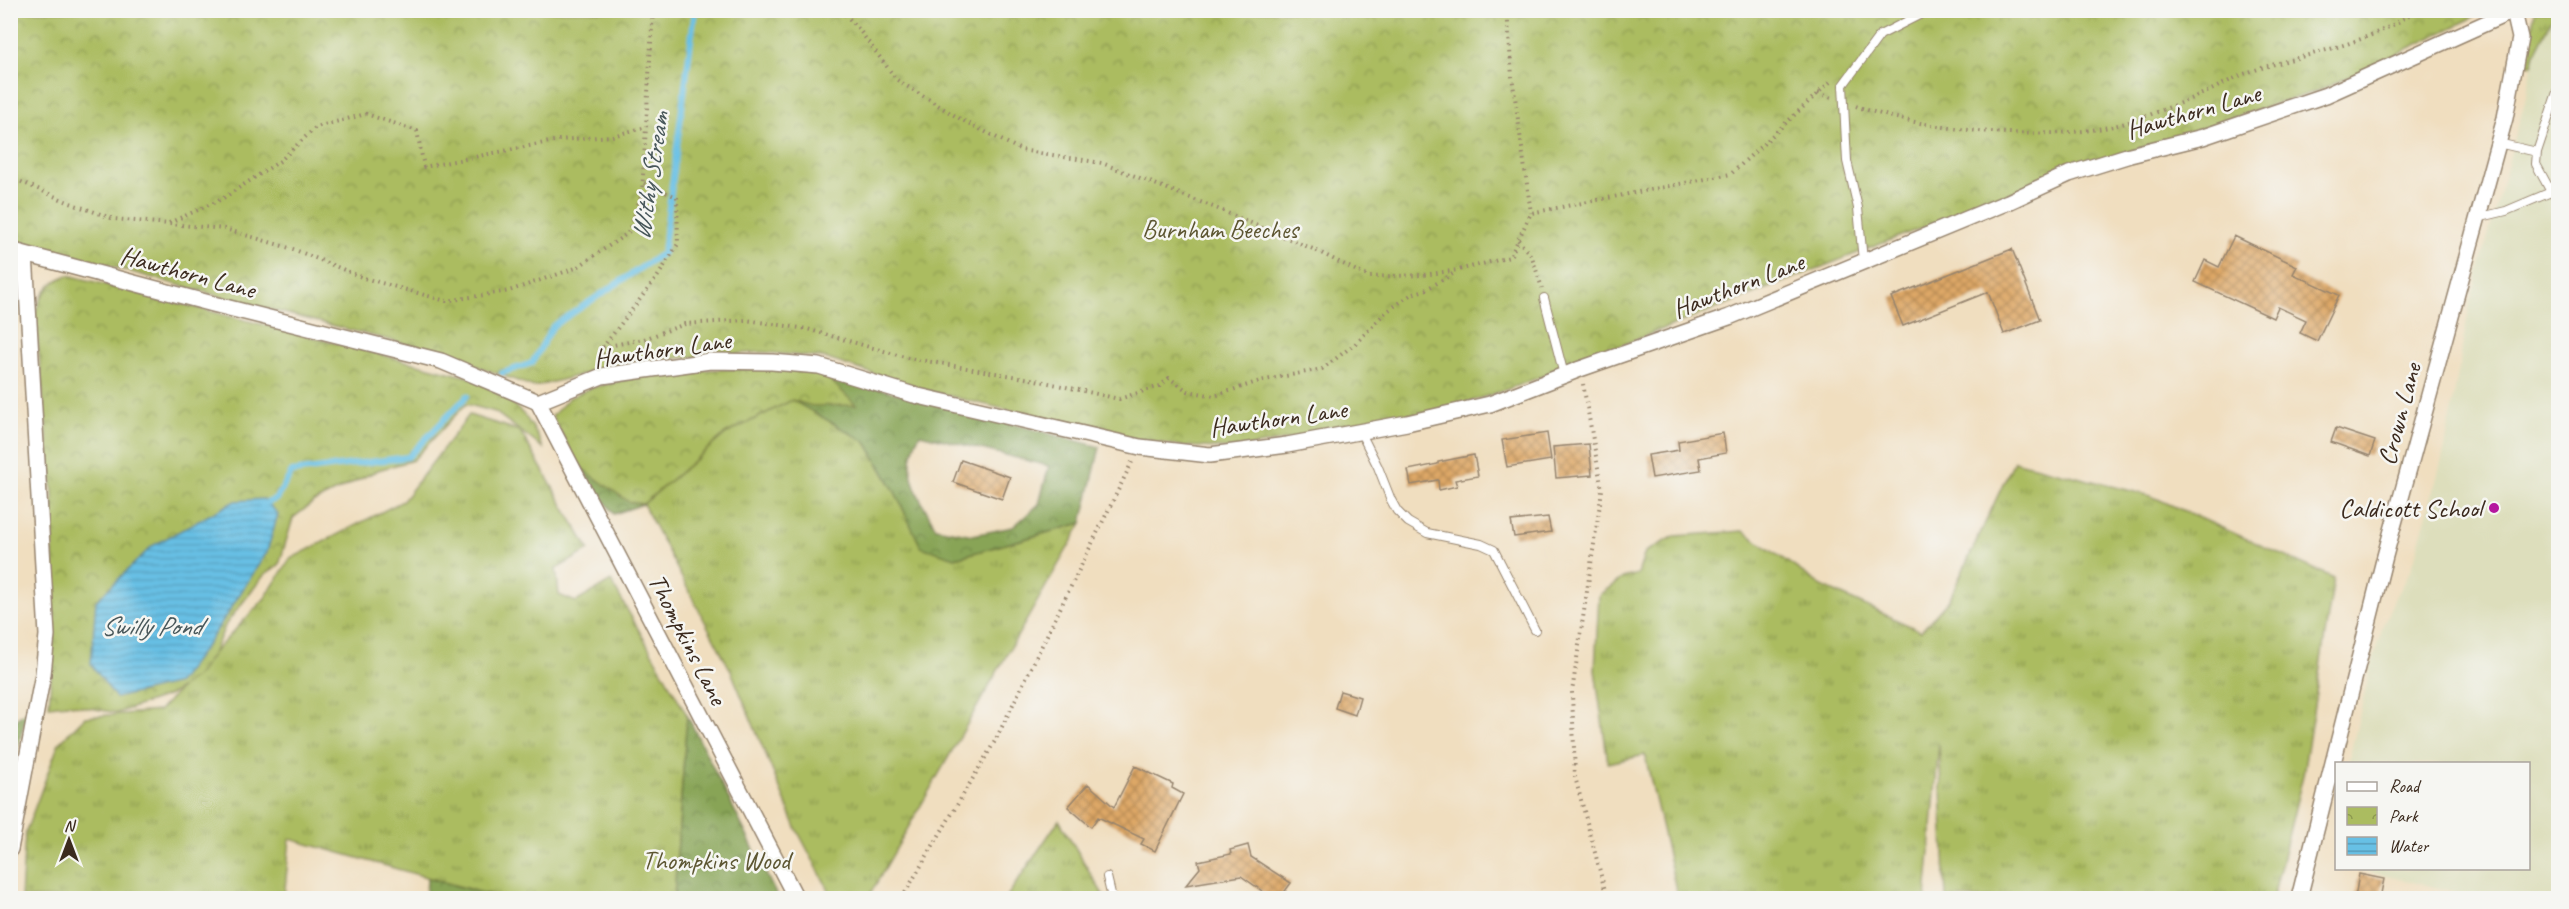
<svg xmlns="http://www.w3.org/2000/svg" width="2569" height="909" font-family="Caveat,sans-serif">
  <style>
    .built { fill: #dddebc }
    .grass { fill: url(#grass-tufts); stroke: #73733f; stroke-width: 1.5 }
    .forest { fill: url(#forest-crowns); stroke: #62673a; stroke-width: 1.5; fill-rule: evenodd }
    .park { fill: url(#park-crowns); stroke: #73733f; stroke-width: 1.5 }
    .water { fill: url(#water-rules); stroke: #517582; stroke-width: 1.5 }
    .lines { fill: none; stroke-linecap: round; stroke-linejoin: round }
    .stream { stroke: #67c0e5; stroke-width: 6 }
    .building { fill: url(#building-cross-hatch) }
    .service-casing { stroke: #96846e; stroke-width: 10 }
    .minor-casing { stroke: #96846e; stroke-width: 18 }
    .path { stroke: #96846e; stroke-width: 4; stroke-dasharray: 1.5 4.5; stroke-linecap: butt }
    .service { stroke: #fff; stroke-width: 8 }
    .minor { stroke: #fff; stroke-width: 15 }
    .poi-dot { fill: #b5179e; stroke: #f6f6f2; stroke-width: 2 }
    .labels { text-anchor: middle; stroke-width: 5; stroke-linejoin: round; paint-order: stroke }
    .street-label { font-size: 26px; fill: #3b2a1e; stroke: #f6f6f2 }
    .park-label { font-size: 26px; fill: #5d5632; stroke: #f6f6f2 }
    .poi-label { font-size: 26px; fill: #3b2a1e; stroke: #f6f6f2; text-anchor: end }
    .water-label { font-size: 27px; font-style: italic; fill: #48575a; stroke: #f6f6f2 }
  </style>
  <defs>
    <pattern id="grass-tufts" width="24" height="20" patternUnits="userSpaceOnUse" patternTransform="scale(1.5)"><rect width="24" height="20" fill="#abbc60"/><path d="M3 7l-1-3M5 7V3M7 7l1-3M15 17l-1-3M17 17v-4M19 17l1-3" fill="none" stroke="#8c994f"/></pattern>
    <pattern id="forest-crowns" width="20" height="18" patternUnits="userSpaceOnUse" patternTransform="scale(1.5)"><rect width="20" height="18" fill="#88a456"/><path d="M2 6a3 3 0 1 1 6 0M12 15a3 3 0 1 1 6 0" fill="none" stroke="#708647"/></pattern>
    <pattern id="park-crowns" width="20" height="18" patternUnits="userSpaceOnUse" patternTransform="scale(1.5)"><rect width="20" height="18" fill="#abbc60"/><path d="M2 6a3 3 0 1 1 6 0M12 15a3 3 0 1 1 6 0" fill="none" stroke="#8c994f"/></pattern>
    <pattern id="water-rules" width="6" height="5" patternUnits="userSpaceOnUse" patternTransform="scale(1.5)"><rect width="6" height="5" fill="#67c0e5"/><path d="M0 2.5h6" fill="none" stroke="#569cb9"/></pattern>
    <pattern id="building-cross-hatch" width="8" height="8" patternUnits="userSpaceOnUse" patternTransform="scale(1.5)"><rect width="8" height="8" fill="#dda766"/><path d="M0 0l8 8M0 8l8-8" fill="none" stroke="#b48853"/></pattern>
  </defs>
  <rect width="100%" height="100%" fill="#f6f6f2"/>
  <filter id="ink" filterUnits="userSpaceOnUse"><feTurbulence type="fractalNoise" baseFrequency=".0167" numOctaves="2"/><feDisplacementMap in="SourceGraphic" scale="12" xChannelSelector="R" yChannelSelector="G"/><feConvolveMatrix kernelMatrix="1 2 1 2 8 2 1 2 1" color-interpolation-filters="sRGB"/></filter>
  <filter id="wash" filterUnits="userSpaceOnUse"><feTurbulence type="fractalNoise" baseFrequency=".008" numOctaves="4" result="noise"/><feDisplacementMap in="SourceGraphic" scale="24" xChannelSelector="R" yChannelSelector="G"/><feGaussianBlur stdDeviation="1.35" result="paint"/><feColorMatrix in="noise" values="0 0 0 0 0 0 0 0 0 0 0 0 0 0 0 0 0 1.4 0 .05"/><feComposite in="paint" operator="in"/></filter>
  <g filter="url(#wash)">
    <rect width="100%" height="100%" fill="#f0debf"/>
    <path class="built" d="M2556 11H2558V898H2483L2355 869 2528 868V764H2348L2370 670 2383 625 2395 597 2412 568 2445 448 2470 302 2525 101 2535 53Z"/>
    <path class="grass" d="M2535 11H2556L2535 53 2532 65 2525 63Z
      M792 399 866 442 894 490 955 558 1082 523 868 898H833L797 830 731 671 643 504 725 434Z
      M469 415 520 431 589 550 556 569 559 595 576 602 611 581 687 715 674 898H501L290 839 284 898H21L25 834 59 743 85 717 159 711 265 598 290 559 403 501Z
      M2014 461 2151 496 2334 578 2303 775 2273 898H1946L1939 744 1926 898H1678L1645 755 1608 763 1595 670 1599 595 1623 578 1638 574 1645 552 1675 536 1743 531 1822 586 1921 631 1949 600Z
      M1059 820 1105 898H1006Z"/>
    <path class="forest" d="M824 374 1100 447 1082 523 955 558 921 547 894 490 866 442 792 400 725 434 643 504 614 514 579 466 569 398ZM920 434 1049 466 1039 504 1013 527 973 535 936 528C918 494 899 471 920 434Z
      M28 710 11 771V723Z
      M687 715 778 898H674Z
      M427 878 501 898H426Z"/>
    <path class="park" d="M10 11H2481L2470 19 2323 89 2057 175 1522 384 1452 408 1237 449 1182 446 1136 440 928 391 824 358 763 352 634 361 534 387 444 354 233 300 19 241 10 235Z
      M68 275 472 378C508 399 527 408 543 448L495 412 466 404 413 460 378 470 314 502 293 518 279 565 265 574 226 624 214 652 198 675 170 695 117 713 68 704 49 706 53 644V495L35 314C41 294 48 283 68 275Z
      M777 368 824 374 856 405 812 406 792 400 725 434 643 504 629 502 579 466 552 416 569 398 590 388 663 371Z"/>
    <path class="water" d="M264 499 278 514 267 552 209 642 178 683 116 698 91 664 96 601 152 546 235 501Z"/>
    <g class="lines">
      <path class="stream" d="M502 373 532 363 553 326 663 253 695 10
        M262 505 276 499 292 472 408 457 467 396"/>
    </g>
    <g id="blocks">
      <path class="building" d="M2234 236 2297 266 2293 274 2339 295 2317 341 2300 333 2306 320 2278 307 2273 318 2195 282 2205 260 2219 267Z
        M2012 249 2040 320 2004 334 1988 292 1903 326 1891 297Z
        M2336 428 2375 441 2370 456 2331 442Z
        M1547 433 1551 460 1507 467 1502 440Z
        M1723 433 1726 453 1699 458 1701 470 1652 478 1648 455 1679 450 1678 441Z
        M1589 444 1592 475 1556 478 1553 447Z
        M1474 455 1478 476 1455 480 1457 486 1439 490 1438 480 1411 485 1408 470 1438 464V462Z
        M961 460 1010 477 1002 499 953 482Z
        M1548 517 1551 532 1514 537 1511 521Z
        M1340 691 1360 697 1355 715 1335 708Z
        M1135 766 1173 784 1172 788 1183 794 1155 851 1141 844 1144 839 1098 817 1091 827 1068 807 1088 784 1114 807Z
        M1248 845 1251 857 1291 883 1280 898H1272L1241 876 1186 885 1200 868 1198 861 1231 854 1230 850Z
        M2359 874 2384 879 2380 898H2355Z"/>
    </g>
  </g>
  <g filter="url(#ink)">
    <use href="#blocks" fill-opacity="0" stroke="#96846e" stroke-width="1.5"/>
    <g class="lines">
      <defs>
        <path id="service" d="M2498 143 2537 152
          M2551 192 2536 164 2537 152 2558 89
          M2477 218 2506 211 2551 192 2558 193
          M1863 261 1858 208 1847 161 1843 85 1880 35 1929 10
          M1544 298 1564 375
          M1360 431 1378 467 1391 500 1397 511 1408 522 1427 533 1481 544 1494 550 1535 630
          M1107 877 1112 898"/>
        <path id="minor" d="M10 250 213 304 441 361 538 402 602 376 710 361 772 362 819 366 914 395 1140 447 1210 455 1287 445 1407 423 1490 404 1580 369 1729 317 2008 202 2069 174 2130 155 2203 137 2326 95 2515 10
          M538 402 796 898
          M10 849 43 674 47 635 25 254
          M2299 898 2385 556 2505 118 2520 38 2514 12"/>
      </defs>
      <use href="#service" class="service-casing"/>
      <use href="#minor" class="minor-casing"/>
      <path class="path" d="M841 10 857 27 897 80 962 120 1021 150 1102 163 1218 209 1313 249 1369 277 1423 275 1458 270 1510 257 1531 213 1731 174 1830 82
        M1507 10 1512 76 1531 213
        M1818 93 1832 98
        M1856 106C1925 132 2058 144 2129 122 2156 113 2183 102 2209 91 2224 84 2239 75 2255 70 2307 53 2370 45 2416 10
        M10 177 70 203 114 219 225 229 293 249 364 278 446 301 509 291 576 268 628 233 642 193 653 10
        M169 223 222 199 280 161 316 127 366 114 417 131 424 167 559 140 612 136 646 127
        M1518 240 1532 257 1542 288
        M603 347 644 339 685 324 746 320 807 329 908 358 1031 379 1119 399 1160 386 1169 378 1188 391 1214 396 1260 381 1322 369 1355 344 1386 312 1412 294 1425 290 1456 272
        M603 360V347L658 276 678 244 677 197 643 183
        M1583 384 1602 490 1572 692 1575 777 1607 898
        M902 898 995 741 1132 462"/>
      <use href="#service" class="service"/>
      <use href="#minor" class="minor"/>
    </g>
  </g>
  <circle class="poi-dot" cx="2494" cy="508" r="6"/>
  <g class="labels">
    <g class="street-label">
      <text transform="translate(2193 111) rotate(-16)" y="9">Hawthorn Lane</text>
      <text transform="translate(188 272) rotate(15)" y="9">Hawthorn Lane</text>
      <text transform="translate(1738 285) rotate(-21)" y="9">Hawthorn Lane</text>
      <text transform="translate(662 349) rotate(-8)" y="9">Hawthorn Lane</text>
      <text transform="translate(2399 414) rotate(-75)" y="9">Crown Lane</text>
      <text transform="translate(1278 418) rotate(-8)" y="9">Hawthorn Lane</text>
      <text transform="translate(688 639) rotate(63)" y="9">Thompkins Lane</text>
    </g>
    <g class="park-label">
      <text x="1220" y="238">Burnham Beeches</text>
      <text x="716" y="869">Thompkins Wood</text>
    </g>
    <g class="poi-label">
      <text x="2482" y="517">Caldicott School</text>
    </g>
    <g class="water-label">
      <text transform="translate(650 176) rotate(-81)" y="9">Withy Stream</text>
      <text x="151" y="635">Swilly Pond</text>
    </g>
  </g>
  <rect width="2569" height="909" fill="none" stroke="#f6f6f2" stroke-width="36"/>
  <rect x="2335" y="762" width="195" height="108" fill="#f6f6f2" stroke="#aba49d" stroke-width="1.5"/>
  <rect x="2347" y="782" width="30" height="9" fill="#ffffff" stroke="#aba49d" stroke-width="1.5"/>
  <text x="2389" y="792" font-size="18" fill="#3b2a1e">Road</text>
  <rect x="2347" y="807" width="30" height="18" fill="url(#park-crowns)" stroke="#aba49d" stroke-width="1.5"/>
  <text x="2389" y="822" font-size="18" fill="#3b2a1e">Park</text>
  <rect x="2347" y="837" width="30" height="18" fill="url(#water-rules)" stroke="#aba49d" stroke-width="1.5"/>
  <text x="2389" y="852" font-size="18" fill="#3b2a1e">Water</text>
  <g transform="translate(69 840)" stroke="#f6f6f2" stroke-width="4.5" paint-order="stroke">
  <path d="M0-4.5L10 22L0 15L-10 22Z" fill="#3b2a1e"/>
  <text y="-9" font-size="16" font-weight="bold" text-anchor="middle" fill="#3b2a1e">N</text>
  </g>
</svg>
